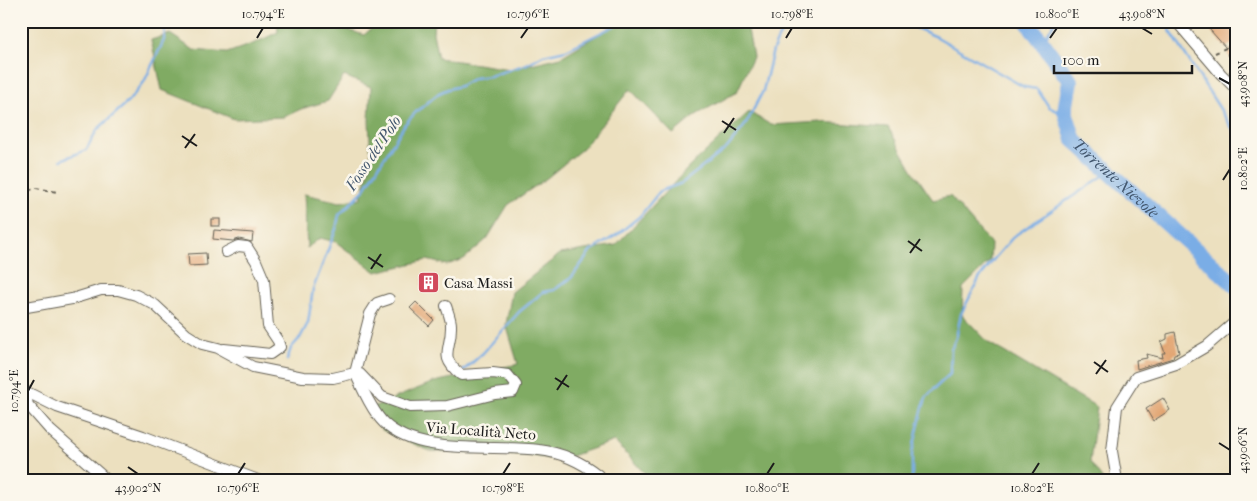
<svg xmlns="http://www.w3.org/2000/svg" width="1257" height="501" font-family="'IM FELL French Canon',serif">
	<rect width="100%" height="100%" fill="#fbf7ec"/>
	<filter id="ink" filterUnits="userSpaceOnUse"><feTurbulence type="fractalNoise" baseFrequency=".02" numOctaves="2"/><feDisplacementMap in="SourceGraphic" scale="10" xChannelSelector="R" yChannelSelector="G"/><feConvolveMatrix kernelMatrix="1 2 1 2 8 2 1 2 1" color-interpolation-filters="sRGB"/></filter>
	<filter id="wash" filterUnits="userSpaceOnUse"><feTurbulence type="fractalNoise" baseFrequency=".0096" numOctaves="4" result="noise"/><feDisplacementMap in="SourceGraphic" scale="20" xChannelSelector="R" yChannelSelector="G"/><feGaussianBlur stdDeviation="1.12" result="paint"/><feColorMatrix in="noise" values="0 0 0 0 0 0 0 0 0 0 0 0 0 0 0 0 0 1.4 0 .05"/><feComposite in="paint" operator="in"/></filter>
	<g filter="url(#wash)">
		<rect width="100%" height="100%" fill="#ece0bf"/>
		<!-- forest -->
		<g fill="#80ab63" stroke="#4e6440">
			<path d="M277,21H349L345,29L364,35L380,21H434L433,33L438,58L510,69L561,57L620,21H742L747,24L753,57L737,92L696,115L673,134L630,89L583,148L547,178L508,205L487,239L464,259L447,265L427,260L376,272L336,242L320,238L307,248L304,194L340,202L361,198L371,163L369,120L371,87L344,76L328,101L301,109L284,117L234,119L162,90L151,40L170,34L194,50L227,53L255,43L278,32Z"/>
			<path d="M749,112L771,125L821,122L888,127L913,171L933,200L950,196L991,244L990,261L963,288L962,315L989,343L1097,407L1090,462L1103,480H651L614,441L560,460L533,456L430,451L382,430L370,408L434,382L518,364L506,324L512,292L560,254L616,245L689,167Z"/>
		</g>
		<g fill="none" stroke-linecap="round" stroke-linejoin="round">
			<!-- stream -->
			<g stroke="#7aade6" stroke-width="2.5">
				<path d="M900,21L937,37L1024,87L1037,89L1049,107L1067,116"/>
				<path d="M1169,29L1236,134"/>
				<path d="M1042,43L1055,21"/>
				<path d="M61,160L86,150L97,130L128,102L144,82L164,40L165,21"/>
				<path d="M287,360L291,348L300,338L308,323L313,289L336,229L339,215L364,190L405,124L416,112L439,93L448,89L460,86L474,78L490,76L527,64L543,55L566,50L624,21"/>
				<path d="M463,371L483,353L519,312L543,292L554,290L571,278L591,251L618,234L640,216L660,191L682,183L727,148L746,124L763,91L773,50L786,21"/>
				<path d="M912,480V453L923,407L926,398L934,389L950,374L951,349L956,338L961,314L979,279L994,259L1014,236L1109,172"/>
			</g>
			<!-- river -->
			<path stroke="#7aade6" stroke-width="16" id="s1" d="M1027,21L1070,81L1065,111L1074,140L1236,286"/>
		</g>
		<g id="blocks">
			<!-- building -->
			<g fill="#e2a471">
				<path d="M1202,21H1223L1236,36V40L1226,48Z"/>
				<path d="M1236,45V63L1227,54Z"/>
				<path d="M1236,64V79L1229,72Z"/>
				<rect x="211" y="219" width="9" height="7"/>
				<path d="M214,230L253,233L252,242L239,239L233,241L213,239Z"/>
				<path d="M206,253L207,265L189,266L188,254Z"/>
				<path d="M423,276L435,280L432,290L421,285Z"/>
				<path d="M416,302L434,320L429,326L410,308Z"/>
				<path d="M1175,332L1179,353L1174,354L1173,358L1137,369L1136,360L1147,358L1146,354L1163,358L1162,353H1165L1161,342L1167,339V334Z"/>
				<path d="M1163,398L1170,410L1153,421L1146,409Z"/>
			</g>
		</g>
	</g>
	<g filter="url(#ink)">
		<use href="#blocks" fill-opacity="0" stroke="#656155" stroke-width="1"/>
		<g fill="none" stroke-linecap="round" stroke-linejoin="round">
			<defs>
				<g id="minor">
					<path d="M1176,21L1221,74L1236,89"/>
					<path d="M389,299L377,303L370,314L355,373L360,374L382,397L410,407L447,406L495,394L513,392L516,385L508,375L493,373L461,375C437,355 452,350 451,325C451,319 448,312 446,306"/>
					<path d="M21,308L72,299L101,290H118L136,295L155,305L186,334L202,344L218,348L253,367L303,377L333,378L355,373C362,388 372,411 384,423C419,457 493,444 539,450C560,452 582,462 598,475L599,480"/>
					<path d="M224,349L270,354L280,347L278,341L268,326L264,280L256,261L247,247L238,246L226,252"/>
					<path d="M21,387L25,391L57,407L143,436L258,480"/>
					<path d="M25,391L28,405L50,430L107,480"/>
					<path d="M1117,480L1112,451L1117,407L1136,377L1176,364L1207,346L1236,321"/>
				</g>
			</defs>
			<!-- minor casing -->
			<use href="#minor" stroke="#656155" stroke-width="12"/>
			<!-- path -->
			<g stroke="#656155" stroke-width="2" stroke-dasharray="4 4" stroke-linecap="butt">
				<path d="M1215,53L1228,47L1236,46"/>
				<path d="M21,193L36,188L57,192"/>
			</g>
			<!-- minor -->
			<use href="#minor" stroke="#fff" stroke-width="10"/>
		</g>
	</g>
	<!-- ticks -->
	<path fill="none" stroke="#1c1c1c" stroke-width="2" d="M1142,28L1152,34M257,38L263,28M521,38L528,28M786,38L792,28M1050,38L1057,28M1219,78L1230,84M722,121L736,130M724,133L734,118M182,136L197,146M185,148L195,134M1223,180L1230,169M908,241L922,251M910,253L920,239M368,257L383,267M371,269L381,254M1094,362L1108,372M1096,374L1106,360M555,378L569,387M557,390L567,375M28,391L34,380M1219,443L1230,450M128,467L138,474M238,474L245,463M503,474L510,463M767,474L774,463M1032,474L1039,463"/>
	<!-- icons -->
	<defs>
		<symbol id="building-square" viewBox="-11 -11 22 22"><rect x="-9" y="-9" width="18" height="18" rx="4" fill="#d1495b" stroke="#fbf7ec"/><path d="M-4-6H4V6H1V3H-1V6H-4ZM-2.5-4.3h1.7v1.8h-1.7ZM.8-4.3h1.7v1.8H.8ZM-2.5-1h1.7V.8h-1.7ZM.8-1h1.7V.8H.8Z" fill="#fff"/></symbol>
	</defs>
	<g fill-rule="evenodd">
		<use href="#building-square" x="416" y="270" width="25" height="25"/>
	</g>
	<g text-anchor="middle" dominant-baseline="central" stroke-width="5" stroke-linejoin="round" paint-order="stroke">
		<!-- poi labels -->
		<g font-size="15" fill="#1c1c1c" stroke="#fbf7ec" text-anchor="start">
			<text x="444" y="283">Casa Massi</text>
		</g>
		<!-- street labels -->
		<g font-size="15" fill="#1c1c1c" stroke="#fbf7ec">
			<text transform="translate(481 431) rotate(4)">Via Località Neto</text>
		</g>
		<!-- water labels -->
		<g font-size="16" font-style="italic" fill="#42566d" stroke="#fbf7ec">
			<text transform="translate(373 153) rotate(-56)">Fosso del Polo</text>
			<text stroke="none"><textPath href="#s1" startOffset="191">Torrente Nievole</textPath></text>
		</g>
	</g>
	<!-- margin -->
	<rect width="1257" height="501" fill="none" stroke="#fbf7ec" stroke-width="55"/>
	<!-- scale -->
	<path d="M1054 65v8h138v-8" fill="none" stroke="#1c1c1c" stroke-width="2.5"/>
	<text x="1062" y="65" font-size="15" fill="#1c1c1c" stroke="#fbf7ec" stroke-width="4" paint-order="stroke">100 m</text>
	<rect x="28" y="28" width="1202" height="446" fill="none" stroke="#1c1c1c" stroke-width="2"/>
	<g font-size="12" text-anchor="middle" fill="#1c1c1c">
		<text x="263" y="18">10.794°E</text>
		<text x="528" y="18">10.796°E</text>
		<text x="792" y="18">10.798°E</text>
		<text x="1057" y="18">10.800°E</text>
		<text x="1142" y="18">43.908°N</text>
		<text transform="translate(1243 84) rotate(-90)" y="4">43.908°N</text>
		<text transform="translate(1243 169) rotate(-90)" y="4">10.802°E</text>
		<text transform="translate(14 391) rotate(-90)" y="4">10.794°E</text>
		<text transform="translate(1243 450) rotate(-90)" y="4">43.906°N</text>
		<text x="138" y="492">43.902°N</text>
		<text x="238" y="492">10.796°E</text>
		<text x="503" y="492">10.798°E</text>
		<text x="767" y="492">10.800°E</text>
		<text x="1032" y="492">10.802°E</text>
	</g>
</svg>
